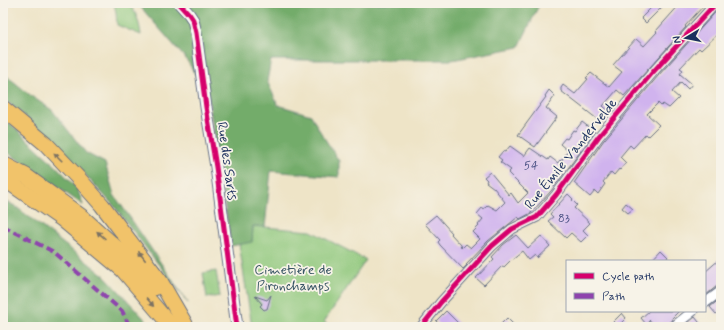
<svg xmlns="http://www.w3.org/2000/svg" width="724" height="330" font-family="Mynerve,sans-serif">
	<rect width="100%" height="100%" fill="#f7f3e8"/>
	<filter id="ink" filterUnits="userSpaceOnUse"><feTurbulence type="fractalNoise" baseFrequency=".025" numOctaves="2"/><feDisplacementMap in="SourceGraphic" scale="8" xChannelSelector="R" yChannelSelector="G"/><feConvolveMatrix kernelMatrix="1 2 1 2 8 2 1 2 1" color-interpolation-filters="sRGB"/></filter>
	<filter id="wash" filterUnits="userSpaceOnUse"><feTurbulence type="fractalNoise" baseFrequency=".012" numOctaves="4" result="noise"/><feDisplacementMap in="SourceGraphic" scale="16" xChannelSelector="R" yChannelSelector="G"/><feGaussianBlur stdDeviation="0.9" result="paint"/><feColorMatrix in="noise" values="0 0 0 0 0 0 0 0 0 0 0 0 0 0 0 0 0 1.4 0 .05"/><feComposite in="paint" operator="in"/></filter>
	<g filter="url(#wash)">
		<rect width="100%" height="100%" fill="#eee4c7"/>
		<!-- green -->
		<g fill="#8fc77b" stroke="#557b6c">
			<path d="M114,3C117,3 123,2 126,3C136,7 140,26 141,35L117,25L116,13Z"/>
			<path d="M253,226L311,231L366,260L324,322L331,327H252L239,244L252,241Z"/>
			<path d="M216,271L220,296L207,298L203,273Z"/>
		</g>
		<!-- forest -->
		<g fill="#73ac6b" stroke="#476e64">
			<path d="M137,3H540L519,47L452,60H271L267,81L278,105L311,115L318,128L339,161V177L271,171L265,227L253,226L252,242L231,246L208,95L186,59Z"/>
			<path d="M3,73L34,98L52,110L86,153L105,163L114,195L131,219L188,303L114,206L57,144L3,98Z"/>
			<path d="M3,117L56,166L77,188L83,205L3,149Z"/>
			<path d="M3,200L15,206L105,276L152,327H3Z"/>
		</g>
		<g id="blocks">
			<!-- building -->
			<g fill="#d0b3ee">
				<path d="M656,3H666L646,23L641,18Z"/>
				<path d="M681,3H706L685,26L686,27L624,96L617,90L603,106L609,111L601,122L561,91V88L563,85L575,94L588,79L586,78L591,73L609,87L622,72L613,65L636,39L644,46L657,32L656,31Z"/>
				<path d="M721,6V31L701,50L699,48L680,68L683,70L680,74L692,84L688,89L681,82L672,92L679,98L669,108L663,104L661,106L658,103L647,114L659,125L648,136L646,134L633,148L630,145L620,157L626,163L620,170L619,169L614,175L611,172L603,182L605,184L598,194L595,191L590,197L574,183L604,140L605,139L658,76Z"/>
				<path d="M549,90L555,96L546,108L557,117L535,147L518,135L546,97L545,96Z"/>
				<path d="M582,122L595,132L551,191L531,213L520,219L518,217L488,241L466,264L467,265L463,269L440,245L438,242L440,240L425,224L436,215L452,233L451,234L461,245L462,248L466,244L471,248L480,239L473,232L479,226L478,225L483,219L477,214L482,208L484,209V208H485L488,205L497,210L505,202L494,188L486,182L487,180L484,177L490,172L509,195L511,193L518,203L528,193L508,173L511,170L500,162L502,160L498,157L503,151L505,152L510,146L524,156L530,148L548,160L550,157L558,163L560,160L561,161L568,151L560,144L565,138L567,139L573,130L575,131Z"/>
				<path d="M568,194L573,199L572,200L577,205L574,208L590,223L583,230L588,235L581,242L571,233L566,238L548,221L553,217L550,214Z"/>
				<path d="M626,203L633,209L628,213L622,208Z"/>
				<path d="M516,235L528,248L541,236L550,246L537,258L535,255L529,260L522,251L511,260L504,267L502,266L484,285L476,278L494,259L492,257L503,245Z"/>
				<path d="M661,250L668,257L665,261H651Z"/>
				<path d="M721,258V285L717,286L706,295V291L705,289V272Z"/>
				<path d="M271,295L267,309H266L264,310L260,306L262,304L255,296L267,300Z"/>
				<path d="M721,298V310L716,314L710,307Z"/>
				<path d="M446,311L462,327H442L436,321Z"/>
				<path d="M649,311H679L672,318L673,320L669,323L667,327H655L650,320L646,324L641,318Z"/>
				<path d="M622,313L626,318L617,327L613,322Z"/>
				<path d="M695,317L703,327H683Z"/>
				<path d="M507,318L516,327H498Z"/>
			</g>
		</g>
	</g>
	<g filter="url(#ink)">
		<use href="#blocks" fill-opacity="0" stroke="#656e83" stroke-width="1"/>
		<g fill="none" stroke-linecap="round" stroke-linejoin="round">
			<defs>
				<g id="minor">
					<path d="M705,303L721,291"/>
					<path d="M421,327L441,302L492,246L512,229L537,217L556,195L599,136L653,72L716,3"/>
					<path d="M673,327L693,311"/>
				</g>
				<path id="tertiary" d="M179,3L189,14L193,20L196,33L206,107L216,167L237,327"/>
				<g id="trunk">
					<path d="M3,108L46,144L80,180L102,205L160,281L185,324"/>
					<path d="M3,164L26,176L82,217L130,260L154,288"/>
					<path d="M3,178L62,219L123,270L172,327"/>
				</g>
			</defs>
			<!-- minor casing -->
			<use href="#minor" stroke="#656e83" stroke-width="11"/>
			<!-- tertiary casing -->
			<use href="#tertiary" stroke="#656e83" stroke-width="13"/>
			<!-- trunk casing -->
			<use href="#trunk" stroke="#656e83" stroke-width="17"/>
			<!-- minor -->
			<use href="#minor" stroke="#fff" stroke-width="9"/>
			<!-- tertiary -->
			<use href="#tertiary" stroke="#fff" stroke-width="11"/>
			<!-- trunk -->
			<use href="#trunk" stroke="#f1c36a" stroke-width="15"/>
			<!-- quiet -->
			<path stroke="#8e44ad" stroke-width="4" stroke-dasharray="8 4" stroke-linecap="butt" d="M3,226L54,252L122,311L130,327"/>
			<defs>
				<g id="cycleway">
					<path d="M179,3L189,14L193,20L196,33L206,107L216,167L237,327"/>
					<path d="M421,327L441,302L492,246L512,229L537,217L556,195L599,136L653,72L716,3"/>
				</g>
			</defs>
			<!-- cycleway casing -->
			<use href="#cycleway" stroke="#f7f3e8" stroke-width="8"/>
			<!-- cycleway -->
			<use href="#cycleway" stroke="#d6006c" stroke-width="5"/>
		</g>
		<!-- one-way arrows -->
		<defs><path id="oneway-solid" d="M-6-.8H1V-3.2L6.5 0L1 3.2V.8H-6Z"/></defs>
		<g fill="#7b7263">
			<use href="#oneway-solid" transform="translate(58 157) rotate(-135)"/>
			<use href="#oneway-solid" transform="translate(101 235) rotate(-138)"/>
			<use href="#oneway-solid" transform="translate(142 256) rotate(-127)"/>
			<use href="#oneway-solid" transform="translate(150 302) rotate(49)"/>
		</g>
	</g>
	<g text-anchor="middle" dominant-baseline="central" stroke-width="3.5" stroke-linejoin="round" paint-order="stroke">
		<!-- number labels -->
		<g font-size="12" fill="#485082">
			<text x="531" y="166">54</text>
			<text x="564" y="219">83</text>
		</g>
		<!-- street labels -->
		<g font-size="14" fill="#1b2f5e" stroke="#f7f3e8">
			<text transform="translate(571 154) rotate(-51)">Rue Émile Vandervelde</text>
			<text transform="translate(227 161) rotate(82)">Rue des Sarts</text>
		</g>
		<!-- park labels -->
		<g font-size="14" fill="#385565" stroke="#f7f3e8">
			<text x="293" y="270">Cimetière de<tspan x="293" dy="16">Pironchamps</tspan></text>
		</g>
	</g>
	<!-- margin -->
	<rect width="724" height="330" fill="none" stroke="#f7f3e8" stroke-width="16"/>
	<!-- legend -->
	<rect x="566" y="260" width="140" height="52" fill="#f7f3e8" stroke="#9fa5b1"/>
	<rect x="574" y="273" width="20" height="6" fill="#d6006c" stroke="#9fa5b1"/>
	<text x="602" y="280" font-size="12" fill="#1b2f5e">Cycle path</text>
	<rect x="574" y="293" width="20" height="6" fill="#8e44ad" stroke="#9fa5b1"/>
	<text x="602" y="300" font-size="12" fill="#1b2f5e">Path</text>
	<!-- north arrow -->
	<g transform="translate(686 38) rotate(260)" stroke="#f7f3e8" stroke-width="3" paint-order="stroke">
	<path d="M0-3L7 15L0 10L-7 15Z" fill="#1b2f5e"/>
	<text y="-6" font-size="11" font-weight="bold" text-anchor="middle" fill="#1b2f5e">N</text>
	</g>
</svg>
